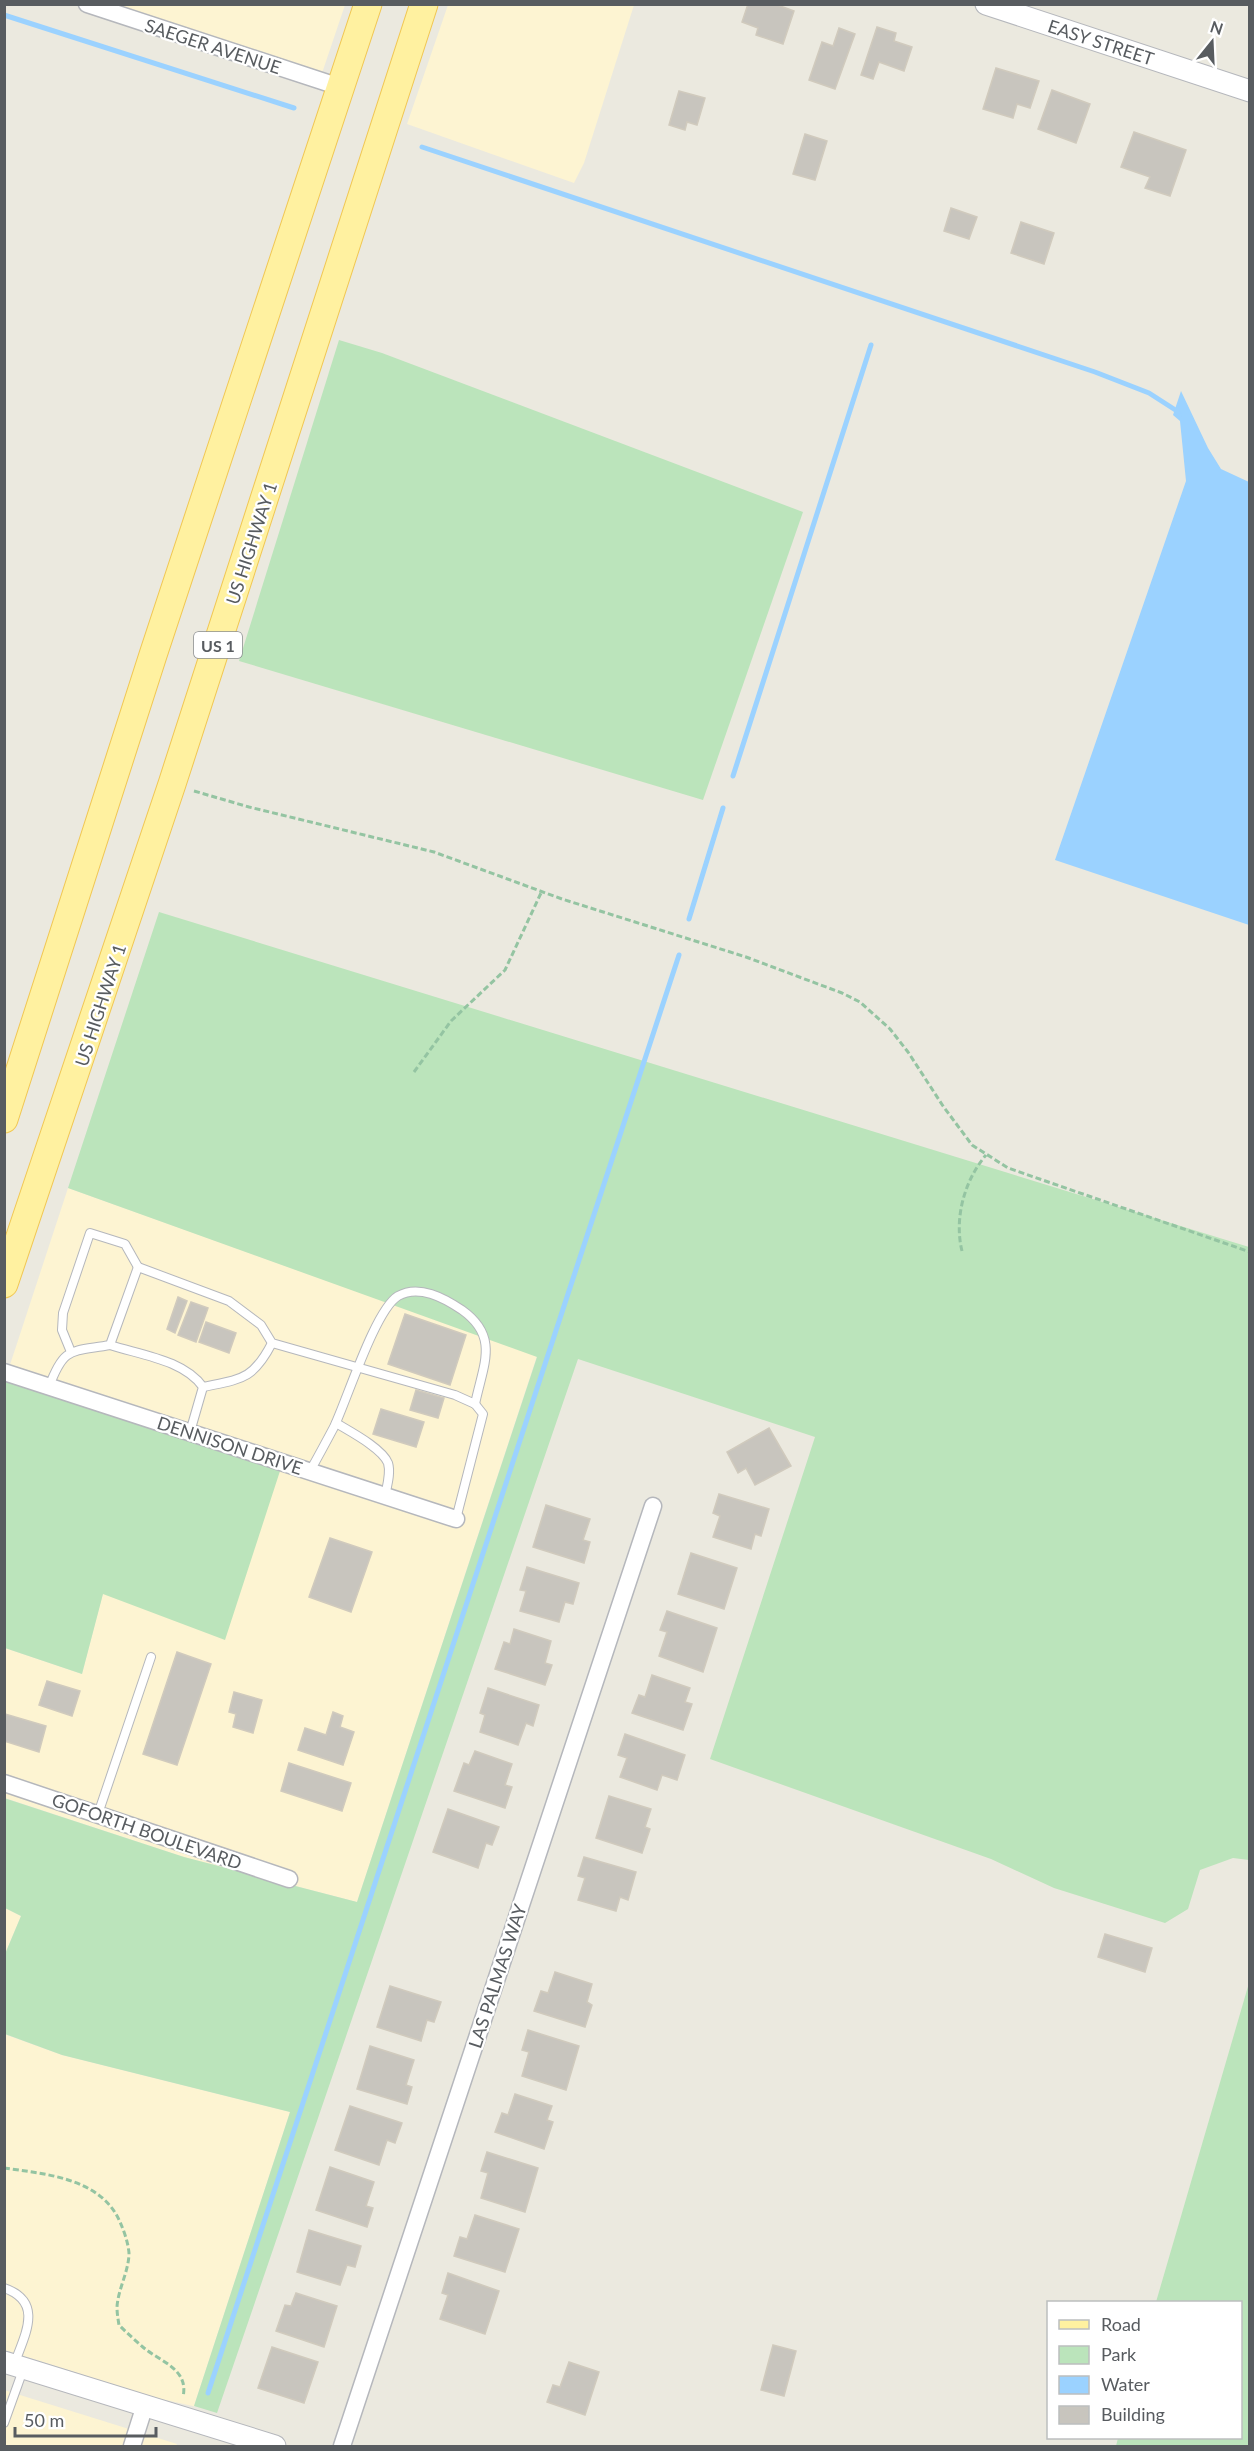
<svg xmlns="http://www.w3.org/2000/svg" width="1254" height="2451" font-family="Lato,sans-serif">
	<rect width="100%" height="100%" fill="#ebe9df"/>
	<!-- commercial -->
	<g fill="#fdf4d2">
		<path d="M84,5H345L319,82Z"/>
		<path d="M448,5H634L584,163L574,183L407,124Z"/>
		<path d="M68,1188L537,1356L357,1902L184,1857L5,1798V1648L82,1674L103,1593L280,1472L5,1380Z"/>
		<path d="M5,1908L21,1916L5,1954Z"/>
		<path d="M4,2034L62,2055L290,2112L194,2406L197,2407L157,2398L5,2350Z"/>
		<path d="M4,2390L177,2444L176,2446H5Z"/>
	</g>
	<!-- green -->
	<g fill="#bbe4bb">
		<path d="M339,340L382,353L803,512L703,800L239,661Z"/>
		<path d="M159,912L1249,1247V1860L1233,1858L1200,1870L1188,1909L1165,1923L1054,1888L991,1859L710,1759L815,1437L578,1359L217,2413L194,2406L290,2112L62,2055L5,2034V1954L21,1916L5,1908L4,1798L184,1857L357,1902L537,1357L68,1188Z"/>
		<path d="M5,1380L280,1471L225,1640L103,1594L82,1674L5,1648Z"/>
		<path d="M1249,1983V2446H1116L1118,2438H1240V2302H1156Z"/>
	</g>
	<!-- water -->
	<path fill="#9bd2ff" d="M1181,391L1208,448L1221,469L1249,482V925L1055,860L1186,481L1180,421L1173,415Z"/>
	<g fill="none" stroke-linecap="round" stroke-linejoin="round">
		<!-- stream -->
		<g stroke="#9bd2ff" stroke-width="5">
			<path d="M4,15L294,108"/>
			<path d="M422,147L1095,372L1149,393L1177,411L1179,415"/>
			<path d="M733,776L871,345"/>
			<path d="M689,919L723,808"/>
			<path d="M208,2393L679,955"/>
		</g>
	</g>
	<!-- building -->
	<g fill="#c8c5be" stroke="#d0cabd" stroke-width="1.5">
		<path d="M748,4H775L794,11L783,44L756,35L758,28L742,22Z"/>
		<path d="M877,27L896,33L894,41L912,47L904,71L879,62L873,79L861,75Z"/>
		<path d="M839,28L855,34L835,89L809,80L822,42L833,46Z"/>
		<path d="M996,68L1039,81L1030,108L1017,104L1013,118L983,109Z"/>
		<path d="M1052,90L1090,104L1076,143L1038,129Z"/>
		<path d="M679,91L705,98L697,125L687,122L685,130L669,125Z"/>
		<path d="M1134,132L1186,150L1170,196L1145,188L1150,177L1121,167Z"/>
		<path d="M805,134L827,141L815,180L793,174Z"/>
		<path d="M951,208L977,217L969,239L944,231Z"/>
		<path d="M1021,222L1054,233L1044,264L1011,253Z"/>
		<path d="M178,1297L187,1301L175,1333L167,1329Z"/>
		<path d="M191,1302L208,1308L196,1342L178,1335Z"/>
		<path d="M405,1314L466,1335L450,1385L388,1364Z"/>
		<path d="M206,1322L236,1333L229,1353L199,1342Z"/>
		<path d="M416,1390L444,1398L438,1418L410,1410Z"/>
		<path d="M381,1409L424,1422L416,1447L373,1434Z"/>
		<path d="M769,1428L791,1466L755,1485L746,1468L738,1473L727,1452Z"/>
		<path d="M719,1494L769,1509L761,1536L755,1534L751,1549L713,1537L720,1516L713,1513Z"/>
		<path d="M546,1505L590,1519L583,1540L590,1542L584,1563L533,1547Z"/>
		<path d="M330,1538L372,1552L351,1612L309,1597Z"/>
		<path d="M691,1553L737,1568L724,1609L678,1594Z"/>
		<path d="M527,1567L579,1583L573,1604L565,1602L559,1622L520,1611L526,1591L520,1590Z"/>
		<path d="M667,1611L717,1628L703,1672L659,1656L667,1632L660,1630Z"/>
		<path d="M514,1629L551,1641L545,1663L552,1665L545,1685L495,1669L504,1642L510,1644Z"/>
		<path d="M177,1652L211,1664L177,1765L143,1754Z"/>
		<path d="M652,1675L690,1688L685,1702L692,1704L683,1730L632,1713L639,1695L645,1697Z"/>
		<path d="M47,1681L80,1691L72,1716L39,1705Z"/>
		<path d="M488,1688L539,1705L533,1726L526,1723L518,1745L480,1732L485,1715L480,1713Z"/>
		<path d="M234,1692L262,1700L253,1733L233,1727L236,1714L229,1712Z"/>
		<path d="M333,1712L343,1716L340,1727L354,1732L343,1765L298,1750L305,1728L326,1735Z"/>
		<path d="M5,1714L46,1726L39,1752L4,1741Z"/>
		<path d="M625,1734L685,1755L677,1780L662,1775L657,1790L620,1777L627,1758L618,1755Z"/>
		<path d="M475,1751L512,1764L505,1785L512,1787L505,1808L454,1791L464,1763L469,1765Z"/>
		<path d="M289,1763L351,1783L342,1811L281,1791Z"/>
		<path d="M609,1796L651,1809L645,1827L650,1829L642,1853L596,1838Z"/>
		<path d="M448,1809L499,1827L492,1845L486,1843L478,1868L433,1852Z"/>
		<path d="M584,1857L636,1872L628,1900L620,1897L616,1911L578,1900L585,1878L578,1876Z"/>
		<path d="M1105,1934L1152,1948L1145,1972L1098,1957Z"/>
		<path d="M555,1972L592,1984L587,2002L592,2005L585,2027L534,2011L541,1991L548,1993Z"/>
		<path d="M390,1986L441,2002L434,2022L427,2020L421,2041L377,2027Z"/>
		<path d="M528,2030L579,2046L566,2090L522,2076L529,2052L522,2050Z"/>
		<path d="M370,2046L414,2060L406,2085L412,2087L407,2104L357,2089Z"/>
		<path d="M515,2094L552,2106L547,2120L553,2122L544,2149L495,2132L502,2113L508,2115Z"/>
		<path d="M350,2106L402,2123L395,2143L387,2140L379,2165L335,2150Z"/>
		<path d="M487,2152L538,2168L525,2212L481,2198L488,2173L481,2171Z"/>
		<path d="M330,2167L374,2182L366,2206L373,2208L367,2227L316,2210Z"/>
		<path d="M475,2215L519,2229L505,2272L454,2256L460,2237L467,2239Z"/>
		<path d="M309,2230L361,2246L355,2267L347,2265L340,2285L297,2272Z"/>
		<path d="M448,2273L499,2291L485,2334L440,2319L448,2295L442,2293Z"/>
		<path d="M296,2293L337,2306L324,2347L276,2331L285,2305L291,2306Z"/>
		<path d="M773,2345L796,2351L784,2396L761,2390Z"/>
		<path d="M272,2347L318,2362L304,2403L258,2388Z"/>
		<path d="M569,2362L599,2372L585,2415L547,2402L553,2385L560,2387Z"/>
	</g>
	<g fill="none" stroke-linecap="round" stroke-linejoin="round">
		<defs>
			<g id="service">
				<path d="M110,1345C141,1355 184,1360 203,1387L190,1432"/>
				<path d="M71,1352L62,1330L63,1313L90,1233L125,1244L138,1267"/>
				<path d="M49,1387C64,1346 71,1352 110,1345L138,1267L229,1301L261,1325L272,1343L455,1395L475,1404L483,1414L456,1519"/>
				<path d="M203,1387C241,1379 253,1380 272,1343"/>
				<path d="M336,1423C349,1431 382,1448 388,1463C391,1473 387,1486 385,1496"/>
				<path d="M310,1471C318,1457 326,1442 334,1427C347,1400 375,1310 398,1296C419,1284 444,1298 462,1310C500,1337 483,1365 475,1404"/>
				<path d="M98,1814L151,1657"/>
				<path d="M4,2288C45,2302 24,2336 14,2365"/>
				<path d="M4,2423L23,2370"/>
			</g>
			<g id="minor">
				<path d="M87,4L340,87"/>
				<path d="M4,1372L456,1519"/>
				<path d="M4,1783L289,1879"/>
				<path d="M132,2446L145,2405"/>
				<path d="M342,2446L653,1506"/>
			</g>
			<g id="tertiary">
				<path d="M986,4L1250,91"/>
				<path d="M4,2362L275,2446"/>
			</g>
			<g id="primary">
				<path d="M4,1119L153,655L368,4"/>
				<path d="M4,1284L172,784L424,4"/>
			</g>
		</defs>
		<!-- service casing -->
		<use href="#service" stroke="#b5b7bc" stroke-width="10"/>
		<!-- minor casing -->
		<use href="#minor" stroke="#b5b7bc" stroke-width="19"/>
		<!-- tertiary casing -->
		<use href="#tertiary" stroke="#b5b7bc" stroke-width="23"/>
		<!-- primary casing -->
		<use href="#primary" stroke="#f1c753" stroke-width="29"/>
		<!-- path -->
		<g stroke="#94c4a2" stroke-width="3" stroke-dasharray="6 3" stroke-linecap="butt">
			<path d="M194,791L249,807L434,852L562,899L746,957L842,993L860,1002L890,1029L908,1052L943,1106L972,1145L1008,1168L1250,1252"/>
			<path d="M414,1072L451,1021L505,970L541,893"/>
			<path d="M962,1251C954,1219 964,1181 986,1155"/>
			<path d="M4,2168C46,2174 101,2178 120,2222C124,2231 128,2242 129,2253C129,2271 118,2289 117,2307C117,2313 118,2319 119,2325C127,2333 136,2341 144,2348C161,2362 189,2369 183,2397"/>
		</g>
		<!-- service -->
		<use href="#service" stroke="#fff" stroke-width="8"/>
		<!-- minor -->
		<use href="#minor" stroke="#fff" stroke-width="16"/>
		<!-- tertiary -->
		<use href="#tertiary" stroke="#fff" stroke-width="21"/>
		<!-- primary -->
		<use href="#primary" stroke="#fff1a0" stroke-width="27"/>
	</g>
	<g text-anchor="middle" dominant-baseline="central" stroke-width="4.5" stroke-linejoin="round" paint-order="stroke">
		<!-- shield labels -->
		<rect fill="#fff" stroke="#8a8d90" stroke-width="1.5" x="194" y="632" width="48" height="26" rx="4.5"/>
		<g font-size="16" font-weight="bold" fill="#585c60">
			<text x="218" y="645">US 1</text>
		</g>
		<!-- street labels -->
		<g font-size="18" fill="#585c60" stroke="#fff">
			<text transform="translate(1101 42) rotate(18)">EASY STREET</text>
			<text transform="translate(213 46) rotate(18)">SAEGER AVENUE</text>
			<text transform="translate(251 543) rotate(-72)">US HIGHWAY 1</text>
			<text transform="translate(100 1005) rotate(-72)">US HIGHWAY 1</text>
			<text transform="translate(230 1445) rotate(18)">DENNISON DRIVE</text>
			<text transform="translate(147 1831) rotate(19)">GOFORTH BOULEVARD</text>
			<text transform="translate(497 1976) rotate(-72)">LAS PALMAS WAY</text>
		</g>
	</g>
	<!-- border -->
	<rect width="1254" height="2451" fill="none" stroke="#585c60" stroke-width="12"/>
	<!-- legend -->
	<rect x="1047" y="2301" width="195" height="138" fill="#ffffff" stroke="#bcbebf" stroke-width="1.5"/>
	<rect x="1059" y="2320" width="30" height="9" fill="#fff1a0" stroke="#bcbebf" stroke-width="1.5"/>
	<text x="1101" y="2331" font-size="18" fill="#585c60">Road</text>
	<rect x="1059" y="2346" width="30" height="18" fill="#bbe4bb" stroke="#bcbebf" stroke-width="1.5"/>
	<text x="1101" y="2361" font-size="18" fill="#585c60">Park</text>
	<rect x="1059" y="2376" width="30" height="18" fill="#9bd2ff" stroke="#bcbebf" stroke-width="1.5"/>
	<text x="1101" y="2391" font-size="18" fill="#585c60">Water</text>
	<rect x="1059" y="2406" width="30" height="18" fill="#c8c5be" stroke="#bcbebf" stroke-width="1.5"/>
	<text x="1101" y="2421" font-size="18" fill="#585c60">Building</text>
	<!-- north arrow -->
	<g transform="translate(1212 42) rotate(18)" stroke="#ffffff" stroke-width="4.5" paint-order="stroke">
	<path d="M0-4.5L10 22L0 15L-10 22Z" fill="#585c60"/>
	<text y="-9" font-size="16" font-weight="bold" text-anchor="middle" fill="#585c60">N</text>
	</g>
	<!-- scale -->
	<path d="M15 2427v9h141v-9" fill="none" stroke="#585c60" stroke-width="3"/>
	<text x="24" y="2427" font-size="18" fill="#585c60" stroke="#ffffff" stroke-width="4.5" paint-order="stroke">50 m</text>
</svg>
